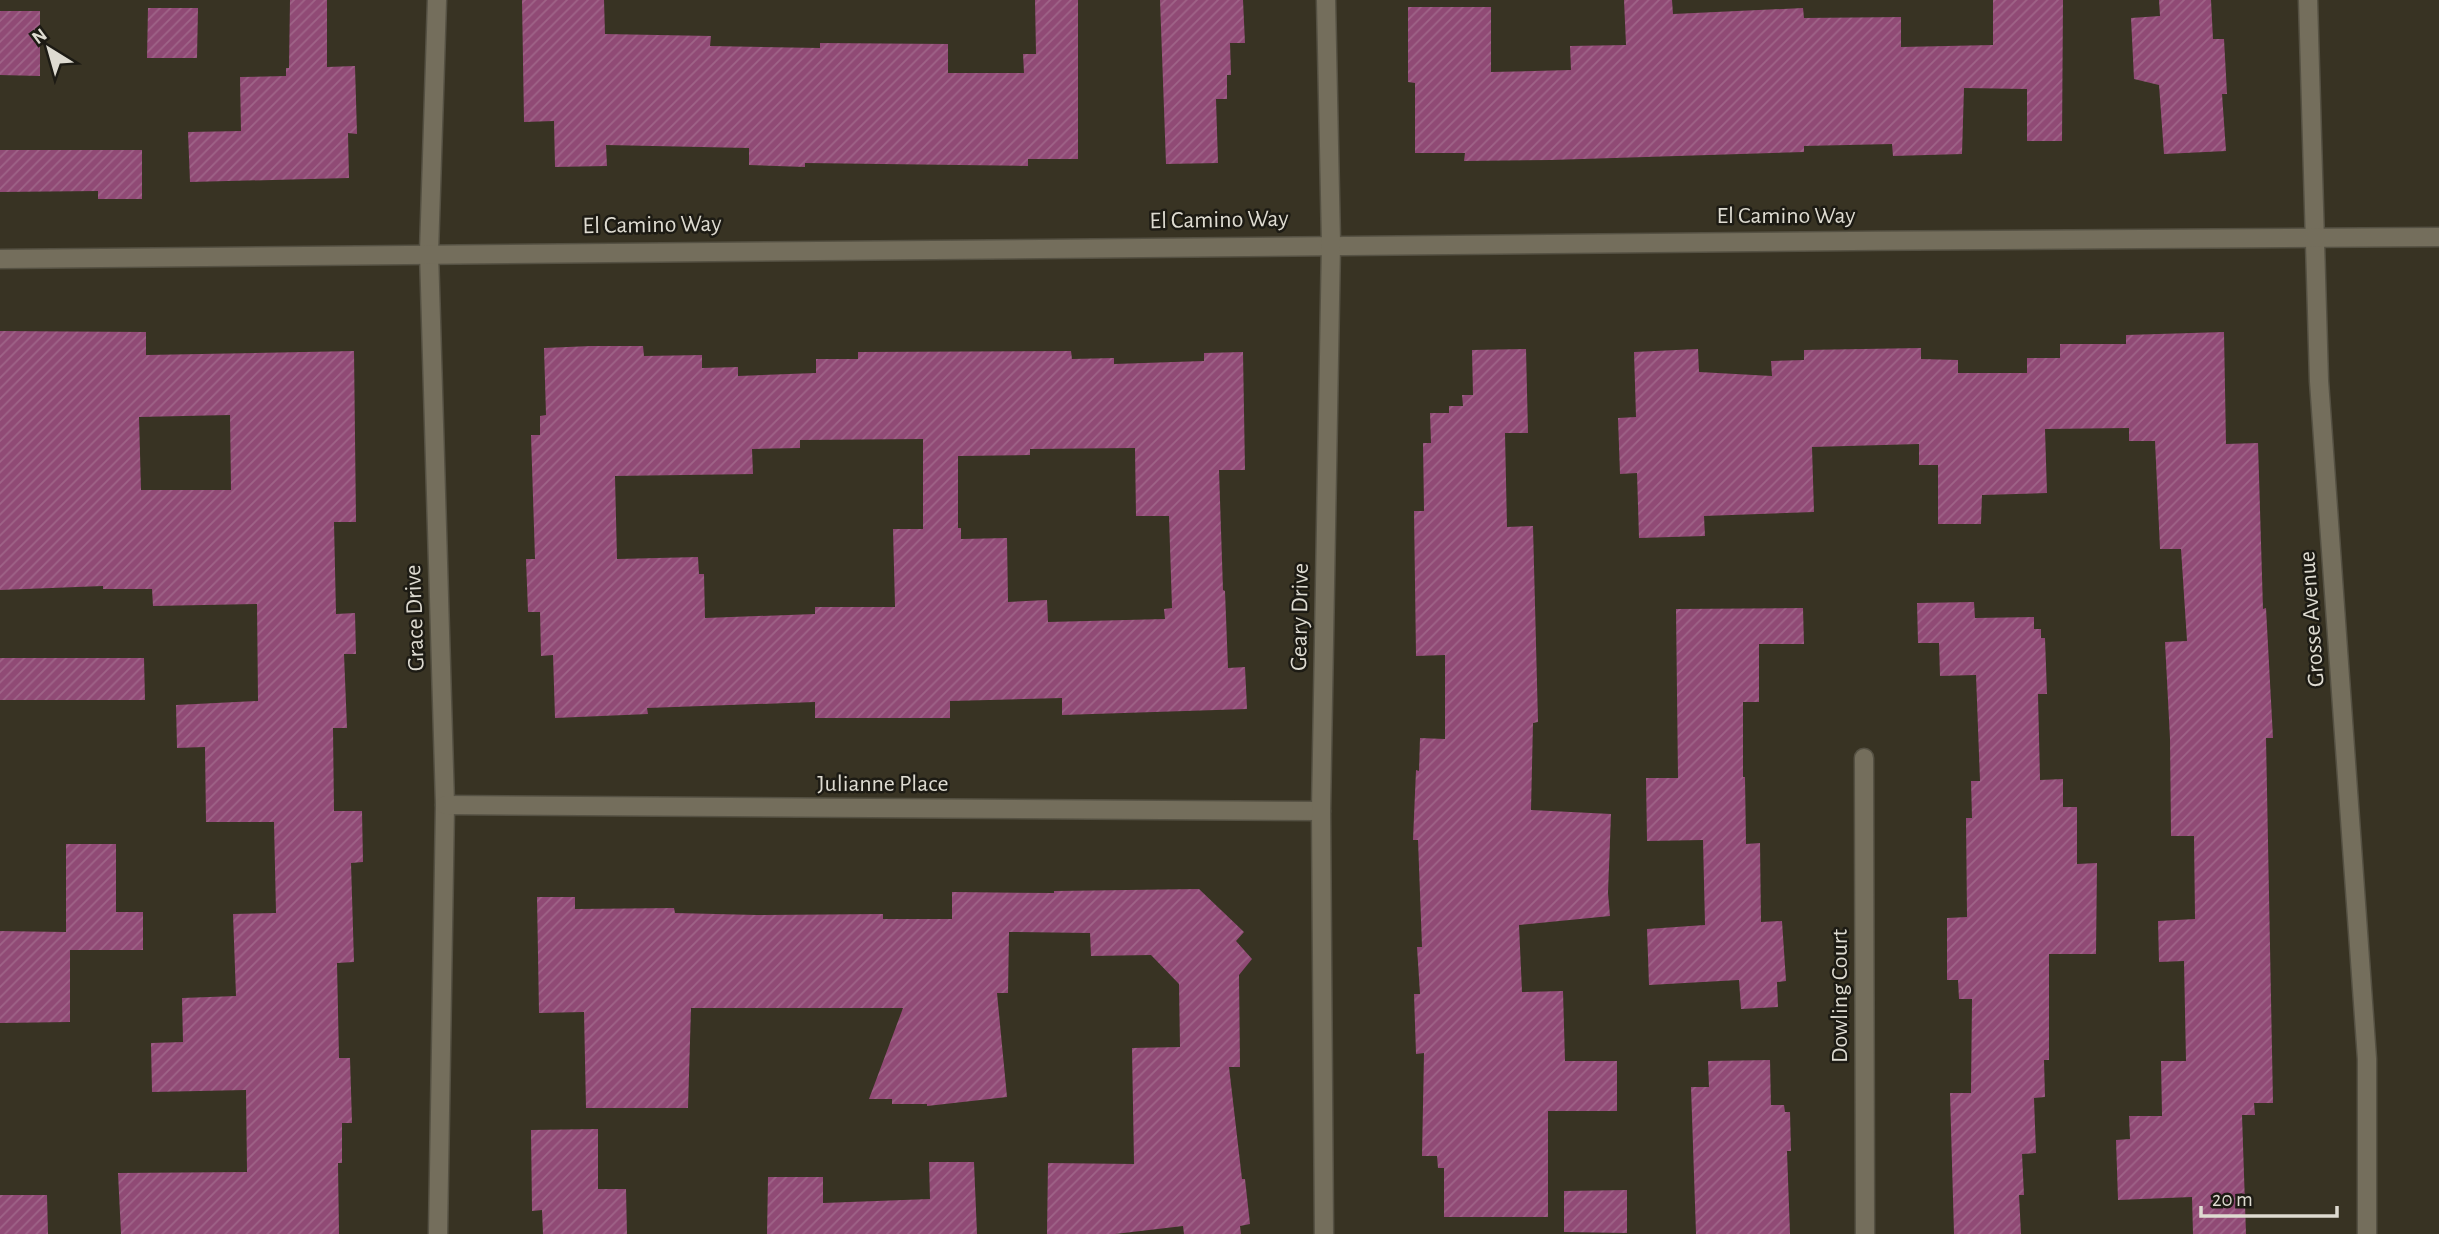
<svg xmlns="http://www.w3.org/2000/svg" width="2439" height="1234" font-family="'Alegreya Sans',sans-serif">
	<defs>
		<pattern id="building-hatch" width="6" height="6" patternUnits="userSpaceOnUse" patternTransform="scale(1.75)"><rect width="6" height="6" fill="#904a75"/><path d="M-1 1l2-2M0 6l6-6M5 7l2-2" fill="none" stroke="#9f6488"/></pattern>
	</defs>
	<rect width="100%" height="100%" fill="#383323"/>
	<!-- building -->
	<g fill="url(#building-hatch)" fill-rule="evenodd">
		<path d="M290,0H327V67L355,66L357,134L348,133L349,178L190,182L188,132L241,131L240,77L286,76V68H289Z"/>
		<path d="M522,0H604L605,34L711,36L710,46L820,48V43L948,44V73H1024L1023,54H1036L1035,0H1078V159H1028V166L805,163V167L749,165V148L606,145L607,166L555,167L554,121L524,122Z"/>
		<path d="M1160,0H1243L1245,43H1230L1231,75H1227V99H1216L1218,163L1166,164Z"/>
		<path d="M1624,0H1672L1673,14L1803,8L1804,18L1901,17V47L1993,45V0H2063L2062,141H2027V89L1964,88L1962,154L1893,156L1892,144L1804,146V152L1551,160L1464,161L1465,153H1415V83L1408,82V7H1491V72L1571,70L1570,46L1626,45Z"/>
		<path d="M2159,0H2211L2213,39H2224L2227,94H2222L2226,151L2164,154L2159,85L2134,79L2131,18L2160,16Z"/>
		<path d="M148,8H198L197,58H147Z"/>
		<path d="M0,11H40V76L0,75Z"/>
		<path d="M0,150H142V199H98V191L0,192Z"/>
		<path d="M0,331L146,332V355L354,351L356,522H334L336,614L355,613L356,654H344L347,728H333L334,811H362L363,862L351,863L354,962L337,963L339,1058H350L352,1123H342V1163H338L339,1234H121L118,1173L247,1172L246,1090L152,1092L151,1043L183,1042L182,998L236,996L233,914L276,913L274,822H206L205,747L177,748L176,705L258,701L257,604L153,606L152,589H103V586L0,590ZM230,415L231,490H141L139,417Z"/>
		<path d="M2224,332L2226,444L2258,443L2263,609L2266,608L2273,738H2266L2273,1103H2254L2255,1115H2242L2246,1234H2193L2192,1197L2118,1200L2116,1140L2130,1139L2129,1116H2162L2161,1061H2186L2184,961L2159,962L2158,921L2195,919L2194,836H2171L2170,739L2165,642L2187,641L2181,549H2160L2155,441H2129V428L2045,429L2047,493L1982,495L1981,524H1938V465H1919V444L1812,447L1814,512L1704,516L1705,536L1639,538L1637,473L1620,474L1618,418L1636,417L1634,352L1698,349L1699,372L1772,376L1771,361L1804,360V350L1921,348V359L1958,360V373H2027V358H2060V344H2126V335Z"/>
		<path d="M591,346H643L644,356L702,355V368L738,367V376L816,373V359H858V352L1071,351L1072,359L1114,358V364L1204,361V353L1243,352L1245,470H1219L1223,590L1225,591L1228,668L1245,667L1247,709L1062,715V698L950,701V718H815V702L647,708L648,714L555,718L553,655L541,656L540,612H528L526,559H535L531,435H540V416L546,415L544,348ZM923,439V529H893L895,607H815V614L705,618L704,574H699L698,557L617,559L615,476L753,474L752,449L800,448V440ZM1135,448L1136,516H1169L1172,608L1164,609L1165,619L1048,622L1047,600L1008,602L1007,538L961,539V528H958V456L1030,455V449Z"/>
		<path d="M1526,349L1528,433H1505L1507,527L1533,526L1538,722L1533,723L1531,810L1611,814L1608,893L1610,916L1519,925L1522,992L1563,991L1565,1061H1617V1111H1548V1217H1444V1168H1438L1437,1156H1422L1424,1053L1416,1054L1414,994H1420L1417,947H1422L1418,840H1413L1416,770L1419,771L1420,738L1445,739V655L1416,656L1414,511H1424L1423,443H1431L1430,413H1449V406H1463L1462,395H1473L1472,350Z"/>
		<path d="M1974,602L1975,618L2034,617V629H2041V638H2045L2047,694H2038L2040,780L2063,779V807H2077V864L2097,863L2096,954H2049V1060H2044L2045,1097L2034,1098L2036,1153L2022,1154L2024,1195H2019L2021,1234H1954L1950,1093H1971L1972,999H1959L1958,980H1947V918L1967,917L1966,818H1972L1971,781H1980L1976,675L1940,676L1939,643H1918L1917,603Z"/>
		<path d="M1803,608L1804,644H1759V702H1743V777H1745L1746,844L1760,843L1761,922L1782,921L1786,981L1777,982L1778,1007L1741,1009L1739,980L1649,985L1647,929L1705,925L1703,840L1647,841L1646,778H1678L1676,609Z"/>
		<path d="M0,658H144L145,700H0Z"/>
		<path d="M66,844H116V912H143V950H70V1022L0,1023V931L66,932Z"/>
		<path d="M1199,889L1244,932L1236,941L1252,959L1239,975L1240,1067H1229L1242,1179H1245L1250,1224L1240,1226L1241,1234H1184L1183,1226L1115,1234H1047L1048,1163L1134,1164L1132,1048L1180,1047L1179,984L1151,955L1091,956L1090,933L1009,932L1008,993H997L1007,1097L927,1106V1104H892V1099H869L903,1008H691L688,1108H586L584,1012L539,1013L537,897H575V909L674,908L675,913L757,915L883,914V919H952V892L1054,893V891Z"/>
		<path d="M1770,1060L1771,1105H1784L1785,1112H1790L1791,1151H1787L1790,1234H1696L1691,1087H1709L1708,1061Z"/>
		<path d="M598,1129V1189H626L627,1234H543L542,1210L532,1211L531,1130Z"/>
		<path d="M929,1162H974L977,1234H767L768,1177H823V1203L930,1199Z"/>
		<path d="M1627,1190V1233L1564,1232V1191Z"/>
		<path d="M0,1195H47L48,1234H0Z"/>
	</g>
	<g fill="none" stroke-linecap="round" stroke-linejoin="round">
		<defs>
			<g id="minor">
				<path d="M437,0L429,252L445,805L438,1234"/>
				<path d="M2308,0L2319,381L2367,1059V1234"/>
				<path d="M0,259C813,246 1626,243 2439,237"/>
				<path d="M1864,758L1865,1234"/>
				<path d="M445,805L1321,811"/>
				<path d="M1324,1234L1321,811L1331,243L1326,0"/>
			</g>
		</defs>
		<!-- minor casing -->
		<use href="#minor" stroke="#555143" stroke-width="21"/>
		<!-- minor -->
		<use href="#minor" stroke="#746e5c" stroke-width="18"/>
	</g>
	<g text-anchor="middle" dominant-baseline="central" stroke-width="5" stroke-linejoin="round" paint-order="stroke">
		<!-- street labels -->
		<g font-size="24" fill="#dedbd1" stroke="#1d1b14">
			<text x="1786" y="216">El Camino Way</text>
			<text transform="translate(1219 220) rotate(-1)">El Camino Way</text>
			<text transform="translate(652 225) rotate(-1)">El Camino Way</text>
			<text transform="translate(1300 617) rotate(-89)">Geary Drive</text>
			<text transform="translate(415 618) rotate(-92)">Grace Drive</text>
			<text transform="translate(2312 619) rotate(-94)">Grosse Avenue</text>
			<text x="883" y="784">Julianne Place</text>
			<text transform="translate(1840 996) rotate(-90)">Dowling Court</text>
		</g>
	</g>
	<!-- north arrow -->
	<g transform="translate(49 49) rotate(323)" stroke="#1d1b14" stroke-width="5" paint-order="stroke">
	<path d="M0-5L12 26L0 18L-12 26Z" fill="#dedbd1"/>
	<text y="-10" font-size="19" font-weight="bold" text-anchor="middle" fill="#dedbd1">N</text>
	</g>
	<!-- scale -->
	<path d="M2201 1206v10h136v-10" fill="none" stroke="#dedbd1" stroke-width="3.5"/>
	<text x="2212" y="1206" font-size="21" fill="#dedbd1" stroke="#1d1b14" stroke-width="5" paint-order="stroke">20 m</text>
</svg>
